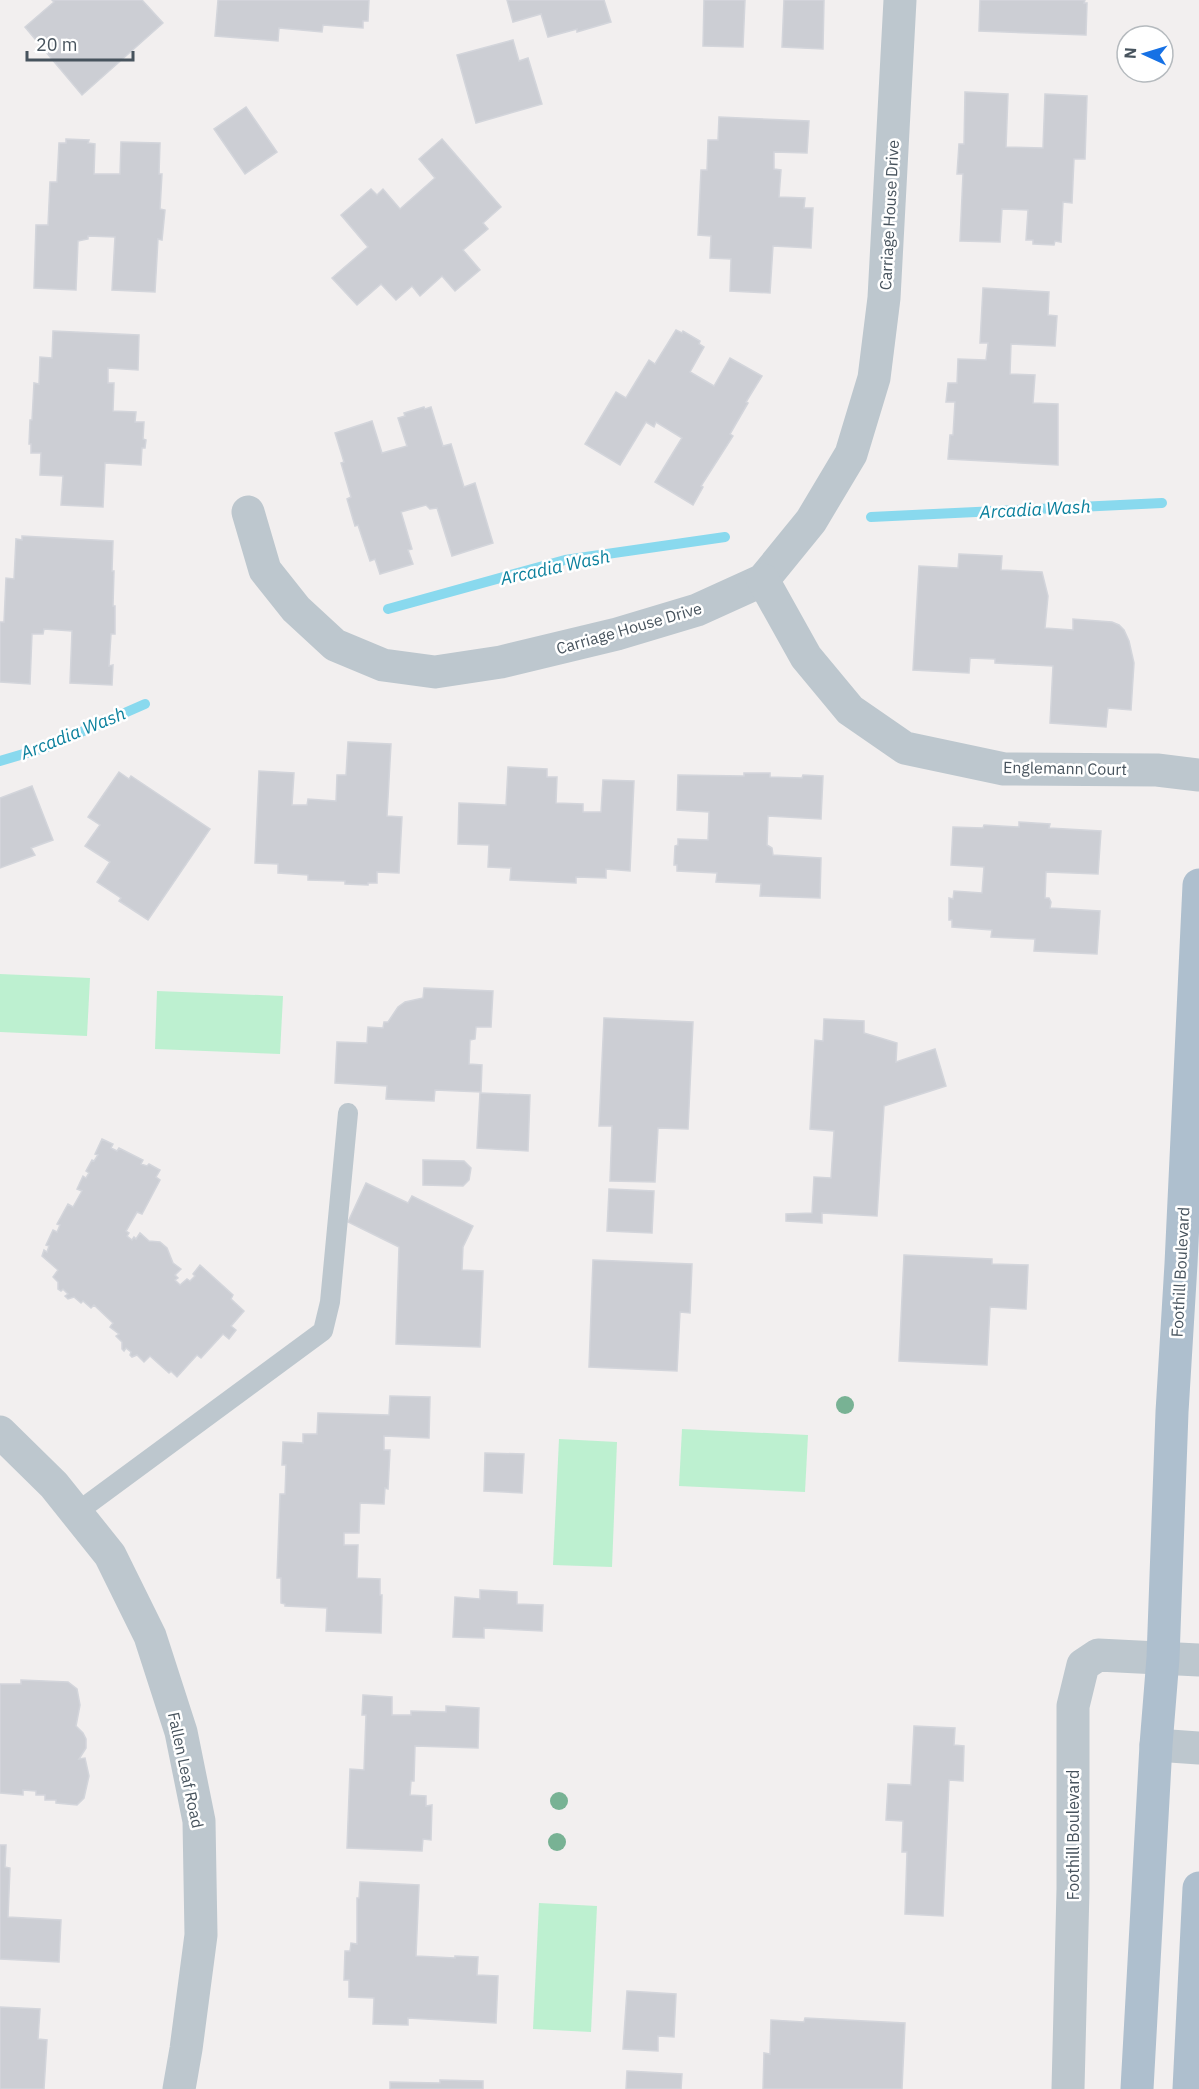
<svg xmlns="http://www.w3.org/2000/svg" width="1199" height="2089" font-family="'IBM Plex Sans',sans-serif">
	<rect width="100%" height="100%" fill="#f2efef"/>
	<!-- green -->
	<g fill="#bdf0d0">
		<path d="M0,974L90,978L87,1036L0,1032Z"/>
		<path d="M157,991L283,996L280,1054L155,1049Z"/>
		<path d="M682,1429L808,1435L805,1492L679,1486Z"/>
		<path d="M559,1439L617,1442L612,1567L553,1565Z"/>
		<path d="M539,1903L597,1906L591,2032L533,2029Z"/>
	</g>
	<g fill="none" stroke-linecap="round" stroke-linejoin="round">
		<!-- stream -->
		<g stroke="#89d9ee" stroke-width="10">
			<path d="M871,517L1162,503"/>
			<path d="M388,609L565,560L725,537"/>
			<path d="M0,761L47,747L145,704"/>
		</g>
	</g>
	<!-- building -->
	<g fill="#ccced4" stroke="#d3d5db" stroke-width="1.5">
		<path d="M52,0H142L163,23L82,95L25,27L54,2Z"/>
		<path d="M218,0H369L368,21H363V28L323,25L322,32L279,28L278,41L215,36Z"/>
		<path d="M507,0H604L611,22L577,32V29L548,37L541,14L513,22Z"/>
		<path d="M704,0H745L743,47L703,46Z"/>
		<path d="M784,0H824L823,49L782,47Z"/>
		<path d="M980,0H1085L1084,3H1087L1086,35L979,31Z"/>
		<path d="M513,40L519,61L528,58L542,104L476,123L457,55Z"/>
		<path d="M965,92L1008,94L1006,147L1043,148L1045,94L1087,96L1085,159H1074L1072,203L1063,202L1061,242L1055,241L1054,245L1033,244V240H1026L1028,210L1002,209L1000,242L960,241L963,174H957L959,144H964Z"/>
		<path d="M246,107L277,152L245,174L214,129Z"/>
		<path d="M719,117L809,121L807,153L774,152V169L781,170L779,197L805,198L804,208H813L811,248L773,246L770,293L730,291L731,259L710,258L711,236L698,235L701,170H707L708,140H718Z"/>
		<path d="M66,139L89,140L88,143L95,144L94,174H120L121,142L160,143L159,174H162L160,209L165,210L162,240L158,239L155,292L112,290L115,237L88,236V239L78,241L76,290L34,288L36,225H48L50,182H57L59,143H66Z"/>
		<path d="M442,139L501,207L483,223L488,229L463,250L480,270L455,291L442,276L420,296L412,286L396,300L381,284L357,305L332,278L368,247L341,215L371,189L377,195L383,189L400,209L435,178L419,159Z"/>
		<path d="M983,288L1049,292L1048,315L1057,316L1055,346L1011,344L1010,374L1035,375L1033,403L1058,404V465L948,459L950,435H953L955,402H946L948,383H957L958,359L986,360L988,343H980Z"/>
		<path d="M676,330L682,333L683,331L700,341L699,344L704,347L690,372L714,386L730,358L762,376L746,402L748,403L730,434L733,436L701,486L703,487L693,505L655,482L682,438L656,422L654,427L646,422L620,465L585,444L616,392L626,398L649,360L655,364Z"/>
		<path d="M53,331L139,335L138,370L108,368V383H114L113,411L136,412L135,422H144L143,439L146,440L145,448H142L141,465L105,463L103,507L61,505L63,476L40,475L41,453H31V444H29L30,420H32L34,383L39,384L40,357L52,358Z"/>
		<path d="M424,407L425,409L431,407L443,446L451,444L464,487L475,483L493,543L452,556L437,508L430,509L426,505L401,512L412,549L408,550L413,564L380,574L375,559L370,561L358,525L355,526L347,499L351,497L341,463L344,462L335,433L372,421L382,453L407,446L398,418L405,416L404,413Z"/>
		<path d="M22,536L113,541L112,571H114L113,606H115V634H111L109,666L113,665L112,685L70,683L72,631L44,629L43,634H32L30,684L0,682V622H4L6,578L14,579L16,539L22,540Z"/>
		<path d="M959,554L1002,556L1001,570L1042,572L1048,596L1045,628L1073,630V619L1112,622L1119,625L1124,630L1129,641L1134,663L1131,710L1108,708L1106,727L1050,723L1053,666L995,663V659L970,658L969,673L913,670L919,566L958,568Z"/>
		<path d="M348,742L391,744L387,816L402,817L399,873L377,872V883H368V885L345,884V881L308,880V875L278,873V864L255,863L259,771L294,773L292,805H307L308,799L336,801L337,775H346Z"/>
		<path d="M508,767L547,769V777H557L556,803L583,804V812H601L603,780L634,781L630,871L606,869V878L576,877V883L510,880L511,868L488,867L489,845L458,844L459,803L506,805Z"/>
		<path d="M119,772L129,779L131,776L210,829L148,920L119,901L121,898L97,882L110,862L85,846L100,825L88,817Z"/>
		<path d="M744,773H770V777L802,778L803,775L823,776L821,819L768,816L767,845L772,848L773,855L821,858L820,898L760,896L761,884L716,882L717,873L677,871V865H674L675,846L678,845V839L708,840L709,812L677,810L678,775L744,776Z"/>
		<path d="M32,786L53,840L31,848L35,855L0,868V798Z"/>
		<path d="M1019,822L1050,824L1049,828L1101,831L1098,874L1046,872L1045,898H1049L1051,902L1050,908L1100,911L1097,954L1034,951L1035,939L991,937L992,930L952,927V920H949V898L953,899L954,891L982,893L984,867L951,865L953,827L983,828L984,825L1019,827Z"/>
		<path d="M424,988L493,991L491,1027H476L475,1039L470,1040L469,1064L482,1065L481,1092L435,1090L434,1101L386,1099L387,1086L335,1083L337,1042L367,1043L368,1027L383,1028L384,1022H388L398,1007L405,1002L423,998Z"/>
		<path d="M604,1018L693,1022L688,1129L658,1128L655,1182L610,1181L612,1126H599Z"/>
		<path d="M824,1019L864,1021V1033L897,1043L896,1062L935,1049L946,1086L884,1106L877,1216L822,1213V1223L786,1221V1214L812,1213L814,1177L831,1178L834,1131L810,1129L815,1040L823,1041Z"/>
		<path d="M480,1093L530,1095L528,1151L477,1148Z"/>
		<path d="M102,1139L113,1144L111,1148L117,1151L119,1148L143,1160L141,1164L147,1166L149,1164L160,1170L156,1177L160,1180L142,1214L137,1212L126,1231L129,1233L127,1236L132,1240L134,1237L136,1239L140,1233L149,1241L160,1242L167,1248L173,1263L181,1269L175,1275L178,1278L175,1280L180,1285L187,1279L190,1281L195,1276L193,1274L200,1265L233,1295L231,1299L244,1311L231,1326L236,1330L229,1339L223,1334L201,1358L197,1355L177,1377L171,1371L169,1373L150,1356L144,1362L137,1355L132,1357L130,1355L131,1352L126,1348L124,1351L122,1349V1342L116,1336L119,1334L110,1327L113,1323L94,1305L91,1308L83,1301L81,1303L74,1297L68,1299L65,1296L68,1294L63,1289L61,1291L58,1289V1282L53,1277L58,1270L42,1256L44,1250L47,1252L49,1246L46,1245L53,1230L57,1232L60,1225L57,1224L68,1204L73,1207L82,1191L77,1189L83,1176L86,1178L89,1173L86,1171L92,1160L94,1161L98,1155L95,1154Z"/>
		<path d="M423,1160L464,1161L471,1168L469,1180L463,1186L423,1185Z"/>
		<path d="M366,1183L408,1203L412,1196L473,1226L463,1247L462,1270L483,1271L480,1347L396,1344L399,1247L348,1222Z"/>
		<path d="M609,1189L654,1191L652,1233L607,1231Z"/>
		<path d="M904,1255L992,1259V1264L1028,1265L1026,1309L990,1307L987,1365L899,1361Z"/>
		<path d="M593,1260L692,1264L690,1313L680,1312L677,1371L589,1367Z"/>
		<path d="M390,1396L430,1397L429,1438L384,1436V1450H390L388,1489L385,1488L384,1504L360,1503L359,1533H344V1545H358L357,1578L380,1579V1595H382L381,1633L326,1631L327,1608L285,1606V1604L281,1603V1578H277L280,1494H285L286,1465H282L283,1442L303,1443V1434H317L318,1413L389,1415Z"/>
		<path d="M485,1453L524,1454L522,1493L484,1491Z"/>
		<path d="M480,1590L517,1592V1604L543,1605L542,1631L484,1628V1638L453,1637L455,1597L480,1599Z"/>
		<path d="M21,1680L68,1682L77,1689L80,1705L76,1726L83,1733L86,1739V1748L79,1759L85,1758L89,1776L84,1798L77,1805L56,1803V1800H45V1795H36V1791L23,1790V1795L0,1793V1684H21Z"/>
		<path d="M363,1695L392,1697V1715H411V1711L446,1712V1706L479,1708L478,1748L415,1746L414,1781H411L410,1795L426,1796V1806L432,1805L431,1840L423,1839L422,1851L347,1848L350,1769L364,1770L366,1715H362Z"/>
		<path d="M914,1726L955,1728L954,1745L964,1746L963,1781L949,1780L943,1916L905,1914L907,1852H902L903,1821L886,1820L888,1784L911,1785Z"/>
		<path d="M0,1845H6L5,1867L10,1868L8,1917L61,1920L59,1962L0,1959Z"/>
		<path d="M360,1882L419,1885L416,1956L455,1958V1956L478,1957L477,1975L498,1976L496,2023L408,2018V2025L373,2024L374,1998L349,1997V1980H344L345,1951H350L351,1943L357,1944V1898H359Z"/>
		<path d="M627,1991L676,1994L674,2037L658,2036V2051L623,2049Z"/>
		<path d="M0,2007L40,2009L38,2039L47,2040L44,2089H0Z"/>
		<path d="M805,2018L905,2023L902,2089H763L764,2053L770,2054L771,2020L804,2022Z"/>
		<path d="M627,2071L682,2074L681,2089H626Z"/>
		<path d="M440,2080L483,2081V2089H390V2082L440,2083Z"/>
	</g>
	<g fill="none" stroke-linecap="round" stroke-linejoin="round">
		<!-- service -->
		<path stroke="#bdc7ce" stroke-width="20" d="M76,1513L323,1331L330,1302L348,1113"/>
		<!-- minor -->
		<g stroke="#bdc7ce" stroke-width="33">
			<path d="M248,512L265,570L296,609L335,645L383,665L435,672L501,662L617,634L697,610L763,580L811,521L851,454L874,378L884,298L900,0"/>
			<path d="M763,580L806,657L850,710L905,748L1004,769L1157,770L1199,775"/>
			<path d="M0,1432L54,1485L110,1555L150,1636L181,1732L199,1821L201,1935L186,2049L179,2089"/>
			<path d="M1156,1745L1199,1748"/>
			<path d="M1068,2089L1073,1889V1706L1083,1665L1098,1655L1199,1660"/>
		</g>
		<!-- primary -->
		<g stroke="#aebfce" stroke-width="33">
			<path d="M1137,2089L1156,1745L1163,1658L1172,1412L1181,1264L1199,885"/>
			<path d="M1189,2089L1199,1888"/>
		</g>
	</g>
	<!-- trees -->
	<g fill="#78b294">
		<circle cx="845" cy="1405" r="9"/>
		<circle cx="559" cy="1801" r="9"/>
		<circle cx="557" cy="1842" r="9"/>
	</g>
	<g text-anchor="middle" dominant-baseline="central" stroke-width="5" stroke-linejoin="round" paint-order="stroke">
		<!-- street labels -->
		<g font-size="16" fill="#47535d" stroke="#fff">
			<text transform="translate(889 215) rotate(-87)">Carriage House Drive</text>
			<text transform="translate(629 628) rotate(-16)">Carriage House Drive</text>
			<text transform="translate(1065 768) rotate(1)">Englemann Court</text>
			<text transform="translate(1180 1272) rotate(-87)">Foothill Boulevard</text>
			<text transform="translate(186 1770) rotate(78)">Fallen Leaf Road</text>
			<text transform="translate(1073 1835) rotate(-90)">Foothill Boulevard</text>
		</g>
		<!-- water labels -->
		<g font-size="18" font-style="italic" fill="#0b809d" stroke="#fff">
			<text transform="translate(1035 509) rotate(-3)">Arcadia Wash</text>
			<text transform="translate(555 567) rotate(-12)">Arcadia Wash</text>
			<text transform="translate(73 733) rotate(-22)">Arcadia Wash</text>
		</g>
	</g>
	<!-- north arrow -->
	<g transform="translate(1145 54) rotate(274)"><circle r="28" fill="#ffffff" stroke="#b5babe" stroke-width="1.5"/>
	<path d="M0-4.5L10 22L0 15L-10 22Z" fill="#1671e5"/>
	<text y="-9" font-size="16" font-weight="bold" text-anchor="middle" fill="#47535d">N</text>
	</g>
	<!-- scale -->
	<path d="M27 51v9h106v-9" fill="none" stroke="#47535d" stroke-width="3"/>
	<text x="36" y="51" font-size="18" fill="#47535d" stroke="#ffffff" stroke-width="4.5" paint-order="stroke">20 m</text>
</svg>
